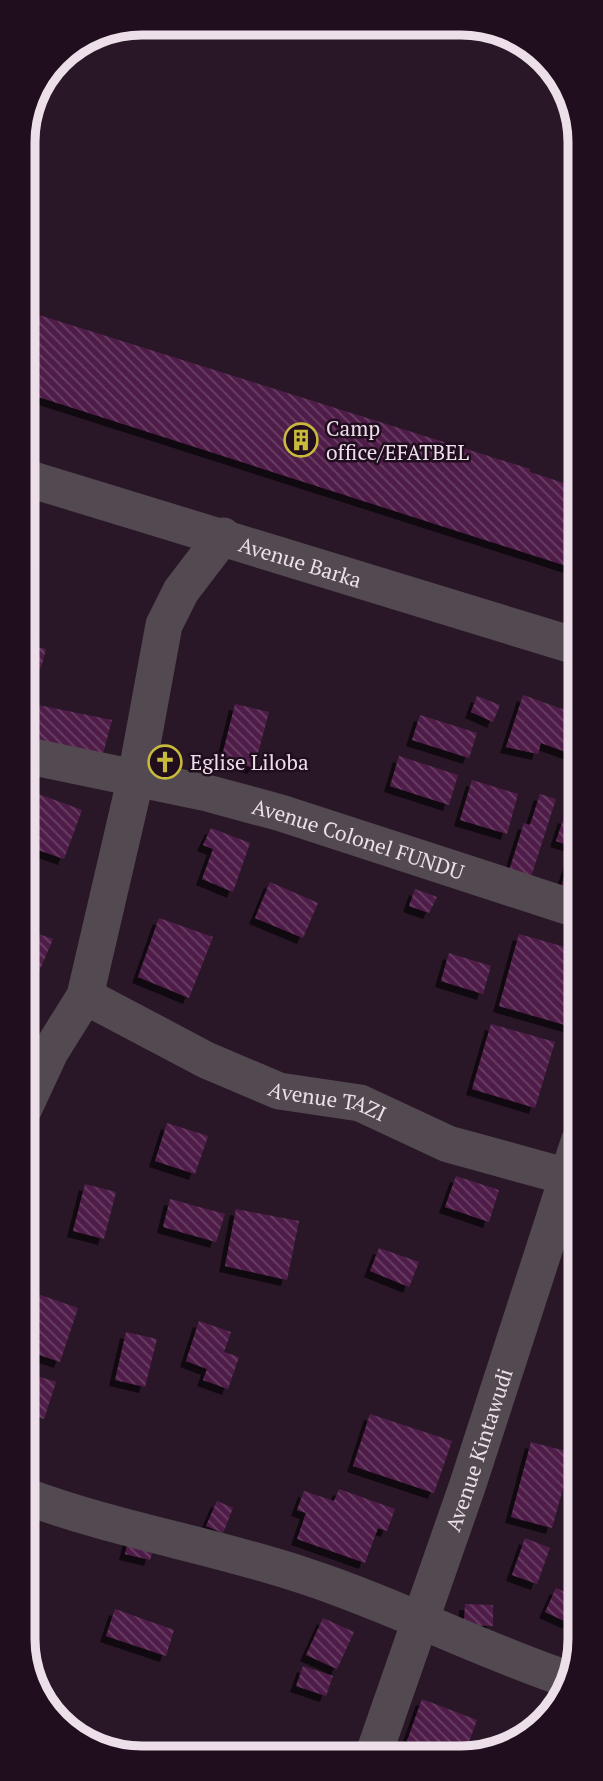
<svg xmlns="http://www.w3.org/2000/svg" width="603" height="1781" font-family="'PT Serif',serif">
	<defs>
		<pattern id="building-back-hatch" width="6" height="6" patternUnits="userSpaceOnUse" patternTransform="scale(1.75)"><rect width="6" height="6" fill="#501f4a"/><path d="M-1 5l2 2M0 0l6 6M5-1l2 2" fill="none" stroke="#693f64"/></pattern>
		<filter id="shadow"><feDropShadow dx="-6" dy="6" stdDeviation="0" flood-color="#0009"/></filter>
	</defs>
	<rect width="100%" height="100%" fill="#291727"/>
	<!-- building -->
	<g fill="url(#building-back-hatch)" filter="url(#shadow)">
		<path d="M23,310L530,469V472L579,488V570L23,392Z"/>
		<path d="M24,644L46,649L41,668L24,664Z"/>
		<path d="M523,695L579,715L577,756L541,743L538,754L506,747Z"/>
		<path d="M477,696L500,705L493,722L471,712Z"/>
		<path d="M235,704L269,712L254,768L221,760Z"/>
		<path d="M38,705L112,720L100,765L25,750Z"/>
		<path d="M420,715L477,733L469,758L412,740Z"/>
		<path d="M399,756L458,775L449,805L390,786Z"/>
		<path d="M472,780L518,794L507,834L460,820Z"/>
		<path d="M25,789L82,810L64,859L24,845Z"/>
		<path d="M540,794L556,799L530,880L508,874L524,823L530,825Z"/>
		<path d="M564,817L579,823V893L561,887L574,847L556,841Z"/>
		<path d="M211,828L250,843L233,892L202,879L213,849L203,845Z"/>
		<path d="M270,882L318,903L303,938L255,918Z"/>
		<path d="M415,889L437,897L429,913L409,906Z"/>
		<path d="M159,918L213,937L189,998L138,977Z"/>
		<path d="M24,929L53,939L36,979L24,975Z"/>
		<path d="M519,934L579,951V1029L499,1006Z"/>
		<path d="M449,953L491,966L483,994L441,981Z"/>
		<path d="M491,1024L555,1042L535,1108L472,1089Z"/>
		<path d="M167,1123L208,1136L195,1174L155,1161Z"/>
		<path d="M456,1176L499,1190L489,1222L445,1207Z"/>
		<path d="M85,1184L116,1192L104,1239L73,1231Z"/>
		<path d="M170,1199L225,1214L216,1242L163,1227Z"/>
		<path d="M236,1209L299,1221L287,1280L225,1266Z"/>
		<path d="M379,1248L419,1262L409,1287L370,1271Z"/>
		<path d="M26,1290L78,1308L60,1362L25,1350L28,1334L25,1333Z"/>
		<path d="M199,1321L231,1332L224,1352L239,1357L228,1389L203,1380L207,1369L186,1361Z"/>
		<path d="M126,1332L157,1339L145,1387L115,1380Z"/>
		<path d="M31,1374L56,1382L44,1419L25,1413V1393Z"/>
		<path d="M370,1414L452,1441L434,1493L353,1466Z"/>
		<path d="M531,1442L573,1453L552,1528L511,1517Z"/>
		<path d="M339,1489L395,1509L387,1531L378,1528L365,1563L297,1539L306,1513L297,1510L304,1491L334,1501Z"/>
		<path d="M217,1501L233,1508L223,1533L206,1526Z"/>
		<path d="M129,1538L155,1544L150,1560L125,1554Z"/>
		<path d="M525,1538L550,1548L537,1584L512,1575Z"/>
		<path d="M556,1588L580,1599L569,1623L545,1612Z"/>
		<path d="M465,1604L493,1605V1626L464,1625Z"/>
		<path d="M115,1609L174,1630L166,1656L106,1636Z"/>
		<path d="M323,1618L354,1632L337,1669L306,1655Z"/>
		<path d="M303,1666L333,1676L326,1696L296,1686Z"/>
		<path d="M422,1699L477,1720L464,1756H449L407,1741Z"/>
	</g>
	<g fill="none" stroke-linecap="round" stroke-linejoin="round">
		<!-- minor -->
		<g stroke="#534951" stroke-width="37">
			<path id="s1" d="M23,477L579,647"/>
			<path id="s2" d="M24,755L207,793L281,813L579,910"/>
			<path id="s3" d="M85,996L206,1060L279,1091L360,1103L448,1144L579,1180"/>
			<path d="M24,1108L50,1052L85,996L136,777L164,625L181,591L223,536"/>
			<path d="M25,1496C116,1530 213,1545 305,1576C394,1605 478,1649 567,1679"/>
			<path id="s4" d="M373,1756L468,1484L579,1142"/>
		</g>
	</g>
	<!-- icons -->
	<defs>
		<symbol id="building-ring" viewBox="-11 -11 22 22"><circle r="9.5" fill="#200d1d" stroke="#c8bb3b" stroke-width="1.5"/><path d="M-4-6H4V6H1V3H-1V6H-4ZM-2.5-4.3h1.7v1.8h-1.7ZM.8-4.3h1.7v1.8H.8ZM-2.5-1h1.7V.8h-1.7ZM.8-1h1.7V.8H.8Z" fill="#c8bb3b"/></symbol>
		<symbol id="church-ring" viewBox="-11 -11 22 22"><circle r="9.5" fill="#200d1d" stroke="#c8bb3b" stroke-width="1.5"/><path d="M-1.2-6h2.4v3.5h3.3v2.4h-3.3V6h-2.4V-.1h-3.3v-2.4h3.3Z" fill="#c8bb3b"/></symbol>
	</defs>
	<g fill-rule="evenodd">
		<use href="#building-ring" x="282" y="421" width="38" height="38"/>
		<use href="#church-ring" x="146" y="743" width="38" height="38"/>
	</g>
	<g text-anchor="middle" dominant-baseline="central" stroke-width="5" stroke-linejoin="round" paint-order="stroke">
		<!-- poi labels -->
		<g font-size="21" fill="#ecdfea" stroke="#200d1d" text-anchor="start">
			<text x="326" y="428">Camp<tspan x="326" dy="24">office/EFATBEL</tspan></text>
			<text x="190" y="762">Eglise Liloba</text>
		</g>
		<!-- street labels -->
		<g font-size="21" fill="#ecdfea" stroke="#200d1d">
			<text stroke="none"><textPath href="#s1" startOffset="290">Avenue Barka</textPath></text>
			<text stroke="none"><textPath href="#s2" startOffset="345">Avenue Colonel FUNDU</textPath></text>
			<text stroke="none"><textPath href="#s3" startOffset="266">Avenue TAZI</textPath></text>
			<text stroke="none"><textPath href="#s4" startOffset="324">Avenue Kintawudi</textPath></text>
		</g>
	</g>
	<!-- crop -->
	<path d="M0 0H603V1781H0ZM142 35H461A107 107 0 0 1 568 142V1639A107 107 0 0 1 461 1746H142A107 107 0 0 1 35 1639V142A107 107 0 0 1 142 35Z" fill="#200d1d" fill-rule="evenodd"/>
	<path fill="none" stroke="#ecdfea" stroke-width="9" d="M142 35H461A107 107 0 0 1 568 142V1639A107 107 0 0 1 461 1746H142A107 107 0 0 1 35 1639V142A107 107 0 0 1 142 35Z"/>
</svg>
